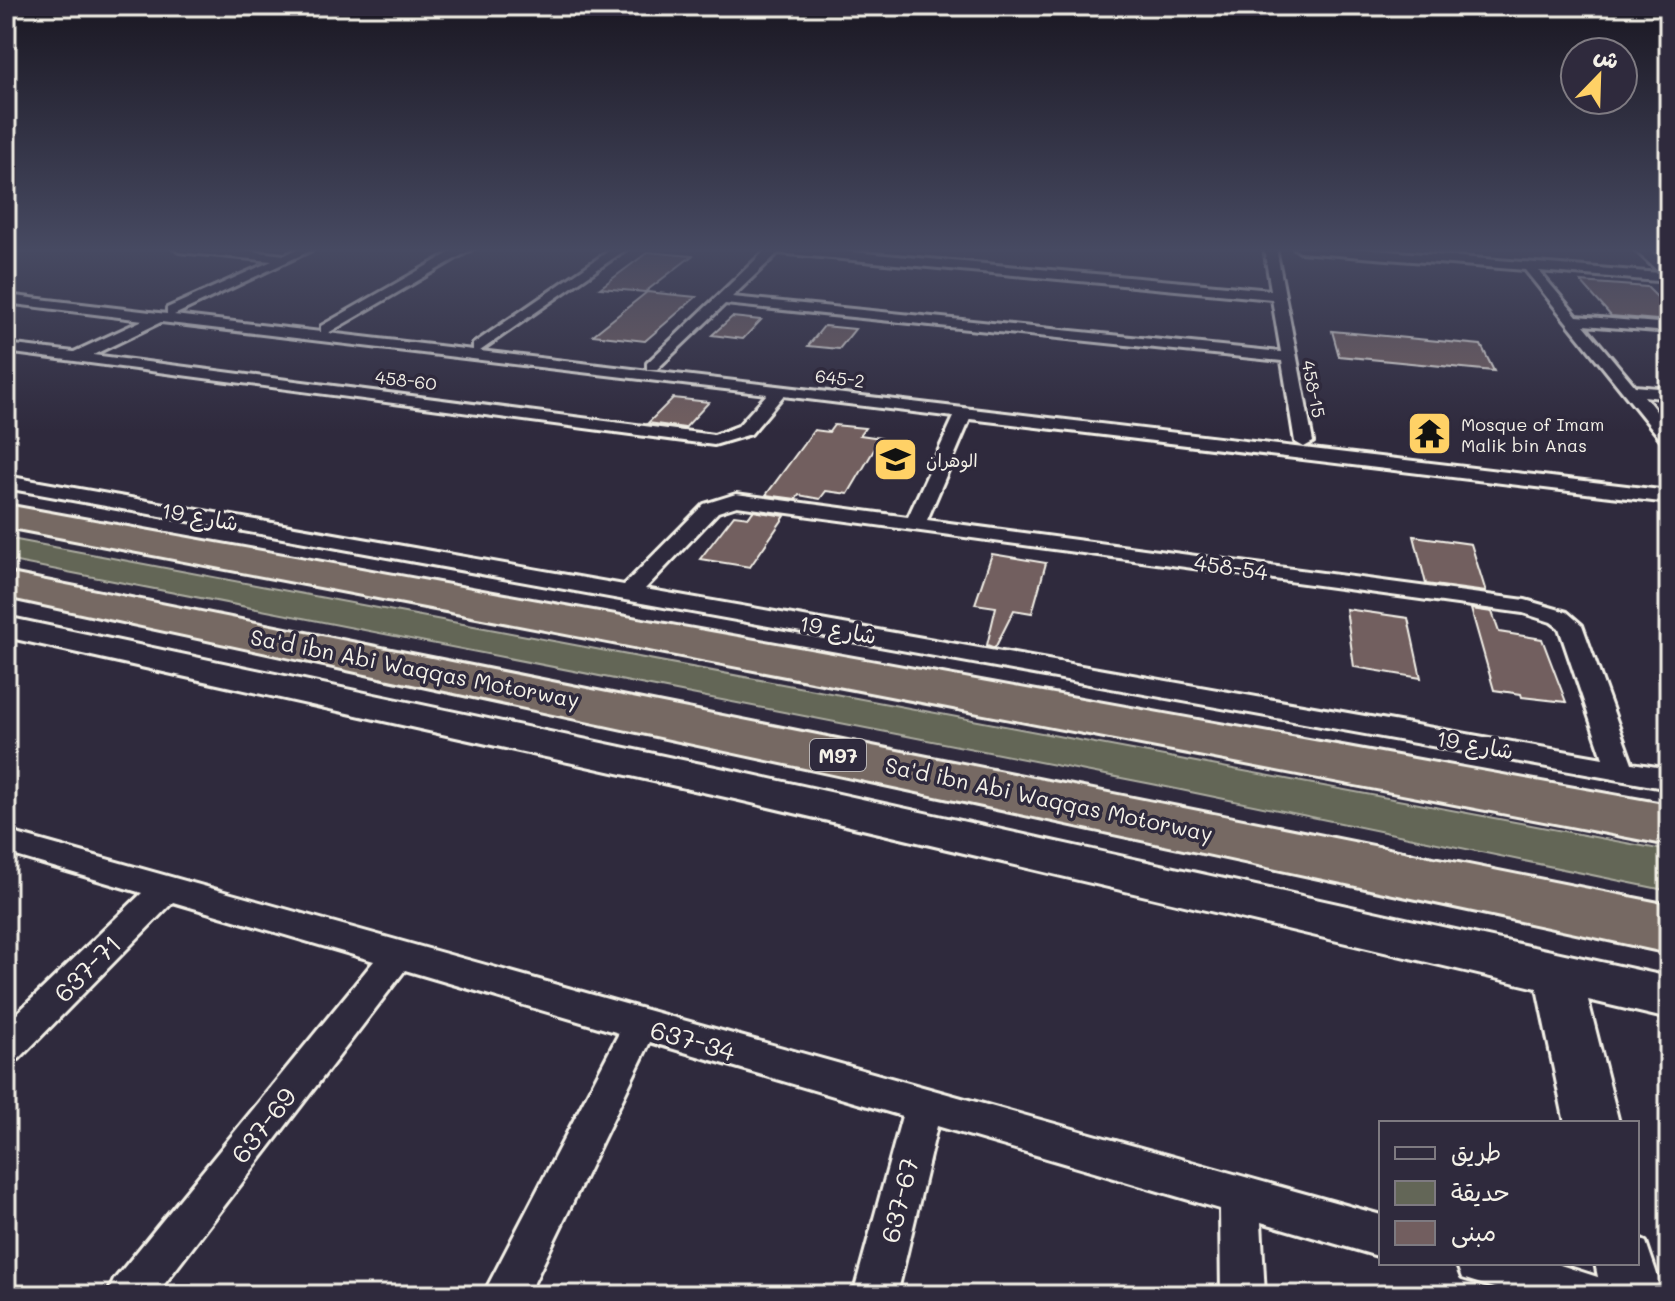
<svg xmlns="http://www.w3.org/2000/svg" width="1675" height="1301" font-family="Mali,'Playpen Sans Arabic',sans-serif">
	<rect width="100%" height="100%" fill="#2f2a3d"/>
	<filter id="ink" filterUnits="userSpaceOnUse"><feTurbulence type="fractalNoise" baseFrequency=".0125" numOctaves="2"/><feDisplacementMap in="SourceGraphic" scale="16" xChannelSelector="R" yChannelSelector="G"/><feConvolveMatrix kernelMatrix="1 2 1 2 8 2 1 2 1" color-interpolation-filters="sRGB"/></filter>
	<g filter="url(#ink)">
		<!-- green -->
		<path fill="#636657" stroke="#acaca0" stroke-width="2" d="M6,538L1669,851V891L1152,784L6,560Z"/>
		<!-- building -->
		<g fill="#725e5f" stroke="#f4f1e8" stroke-width="2">
			<path d="M648,252L692,256L645,292L600,288Z"/>
			<path d="M1581,282L1647,287L1669,309V321L1611,316Z"/>
			<path d="M647,292L696,297L645,341L593,335Z"/>
			<path d="M732,317L761,320L743,339L712,335Z"/>
			<path d="M824,326L855,329L839,349L808,346Z"/>
			<path d="M1332,331L1481,345L1494,371L1339,356Z"/>
			<path d="M673,398L709,402L685,428L648,423Z"/>
			<path d="M834,425L865,428L860,435L881,438L848,494L826,491L820,499L799,495L796,499L766,495L814,430L829,432Z"/>
			<path d="M753,511L785,516L750,567L700,559L734,515L749,517Z"/>
			<path d="M1414,536L1471,544L1486,592L1426,584Z"/>
			<path d="M992,554L1046,563L1032,613L1014,610L995,648L987,645L996,607L975,604Z"/>
			<path d="M1346,609L1408,618L1421,678L1354,667Z"/>
			<path d="M1471,609L1492,612L1499,632L1542,639L1566,702L1522,697L1521,694L1494,690Z"/>
		</g>
		<g fill="none" stroke-linecap="round" stroke-linejoin="round">
			<defs>
				<g id="street">
					<path d="M173,248H222L285,255L299,248H316L174,315L321,332V326L458,248H474L328,333L473,350V344L613,248H628L480,351L1669,491V503L970,419L927,520L1525,600L1567,612L1582,625L1632,763L1669,769V789L6,488V476L624,585L704,504L736,494L908,517L954,417L783,396L751,434L714,445L6,352V344L74,352L143,320L6,303V295L167,314V308L272,261L179,252ZM161,322L767,394L738,426L714,435L93,355ZM737,506L1523,613L1551,622L1559,628L1603,758L645,589L718,512Z"/>
					<path d="M768,248H809L1271,290L1264,248H1276L1313,442L1304,447L1295,442L1282,361L725,304L657,369H647V363ZM778,253L1272,299L1281,352L732,297Z"/>
					<path d="M1294,248H1351L1660,273L1633,248H1647L1669,268V282L1539,271L1577,316L1669,324V332L1584,325L1635,386L1669,389V399L1644,396L1669,427V443L1663,442L1525,270L1300,252Z"/>
					<path d="M6,831L1381,1215V1257L1261,1222L1265,1295H1221L1220,1209L937,1126L897,1295H853L902,1116L650,1042L528,1295H483L619,1033L405,970L156,1295H107L114,1280L374,961L173,902L19,1059L6,1064V1024L142,893L6,853Z"/>
					<path d="M1456,1263H1554L1607,1280L1614,1295H1516L1462,1278Z"/>
				</g>
				<g id="secondary">
					<path d="M6,617L739,772L1669,977V1019L1588,1000L1619,1123H1565L1537,988L739,800L6,637Z"/>
					<path d="M1637,1238L1646,1242L1664,1295H1602L1595,1263H1637Z"/>
				</g>
				<g id="highway">
					<path d="M6,505L1669,805V845L6,527Z"/>
					<path d="M6,573L1669,905V953L6,597Z"/>
				</g>
			</defs>
			<!-- street casing -->
			<use href="#street" stroke="#f4f1e8" stroke-width="6"/>
			<!-- secondary casing -->
			<use href="#secondary" stroke="#f4f1e8" stroke-width="6"/>
			<!-- highway casing -->
			<use href="#highway" stroke="#f4f1e8" stroke-width="6"/>
			<!-- street -->
			<use href="#street" fill="#2f2a3d" fill-rule="evenodd"/>
			<!-- secondary -->
			<use href="#secondary" fill="#2f2a3d" fill-rule="evenodd"/>
			<!-- highway -->
			<use href="#highway" fill="#766964" fill-rule="evenodd"/>
		</g>
	</g>
	<!-- sky -->
	<linearGradient id="sky" x2="0" y2="1"><stop stop-color="#1a1722"/><stop offset="0.58" stop-color="#474a62"/><stop offset="1" stop-color="#474a62" stop-opacity="0"/></linearGradient>
	<rect width="1675" height="431" fill="url(#sky)"/>
	<!-- icons -->
	<defs>
		<symbol id="temple-square" viewBox="-11 -11 22 22"><rect x="-9" y="-9" width="18" height="18" rx="4" fill="#ffd166" stroke="#2f2a3d"/><path d="M0-6L5-2H3V0L6.5 2.5H4V6H1.5V3h-3V6H-4V2.5H-6.5L-3 0V-2H-5Z" fill="#111"/></symbol>
		<symbol id="school-square" viewBox="-11 -11 22 22"><rect x="-9" y="-9" width="18" height="18" rx="4" fill="#ffd166" stroke="#2f2a3d"/><path d="M0-5L7-2L0 1L-7-2ZM-4 1L0 2.5L4 1V4Q0 6-4 4Z" fill="#111"/></symbol>
	</defs>
	<g fill-rule="evenodd">
		<use href="#temple-square" x="1404" y="408" width="51" height="51"/>
		<use href="#school-square" x="870" y="434" width="51" height="51"/>
	</g>
	<g text-anchor="middle" dominant-baseline="central" stroke-width="7" stroke-linejoin="round" paint-order="stroke">
		<!-- far-street labels -->
		<g font-size="18" fill="#f4f1e8" stroke="#2f2a3d">
			<text transform="translate(840 378) rotate(7)">645-2</text>
			<text transform="translate(406 380) rotate(7)">458-60</text>
			<text transform="translate(1314 389) rotate(79)">458-15</text>
		</g>
		<!-- far-poi labels -->
		<g font-size="18" fill="#f4f1e8" stroke="#2f2a3d" text-anchor="start">
			<text x="1461" y="424">Mosque of Imam<tspan x="1461" dy="21">Malik bin Anas</tspan></text>
			<text x="926" y="460">الوهران</text>
		</g>
		<!-- shield labels -->
		<rect fill="#2f2a3d" stroke="#b9b5b5" stroke-width="2" x="810" y="739" width="56" height="32" rx="6"/>
		<g font-size="20" font-weight="bold" fill="#f4f1e8">
			<text x="838" y="755">M97</text>
		</g>
		<!-- street labels -->
		<g font-size="22" fill="#f4f1e8" stroke="#2f2a3d">
			<text transform="translate(200 516) rotate(10)">شارع 19</text>
			<text transform="translate(1231 567) rotate(8)">458-54</text>
			<text transform="translate(838 629) rotate(10)">شارع 19</text>
			<text transform="translate(415 668) rotate(11)">Sa'd ibn Abi Waqqas Motorway</text>
			<text transform="translate(1475 744) rotate(10)">شارع 19</text>
			<text transform="translate(1049 799) rotate(12)">Sa'd ibn Abi Waqqas Motorway</text>
		</g>
		<!-- near-street labels -->
		<g font-size="26" fill="#f4f1e8" stroke="#2f2a3d">
			<text transform="translate(87 968) rotate(-45)">637-71</text>
			<text transform="translate(693 1040) rotate(16)">637-34</text>
			<text transform="translate(263 1125) rotate(-52)">637-69</text>
			<text transform="translate(899 1200) rotate(-76)">637-67</text>
		</g>
	</g>
	<!-- margin -->
	<rect width="1675" height="1301" fill="none" stroke="#2f2a3d" stroke-width="32"/>
	<rect x="16" y="16" width="1643" height="1269" fill="none" stroke="#f4f1e8" stroke-width="3" filter="url(#ink)"/>
	<!-- legend -->
	<rect x="1379" y="1121" width="260" height="144" fill="#2f2a3d" stroke="#7e7a81" stroke-width="2"/>
	<rect x="1395" y="1147" width="40" height="12" fill="#2f2a3d" stroke="#7e7a81" stroke-width="2"/>
	<text x="1451" y="1161" font-size="24" fill="#f4f1e8">طريق</text>
	<rect x="1395" y="1181" width="40" height="24" fill="#636657" stroke="#7e7a81" stroke-width="2"/>
	<text x="1451" y="1201" font-size="24" fill="#f4f1e8">حديقة</text>
	<rect x="1395" y="1221" width="40" height="24" fill="#725e5f" stroke="#7e7a81" stroke-width="2"/>
	<text x="1451" y="1241" font-size="24" fill="#f4f1e8">مبنى</text>
	<!-- north arrow -->
	<g transform="translate(1599 76) rotate(23)"><circle r="38" fill="#2f2a3d" stroke="#7e7a81" stroke-width="2"/>
	<path d="M0-6L14 30L0 20L-14 30Z" fill="#ffd166"/>
	<text y="-12" font-size="22" font-weight="bold" text-anchor="middle" fill="#f4f1e8">ش</text>
	</g>
</svg>
